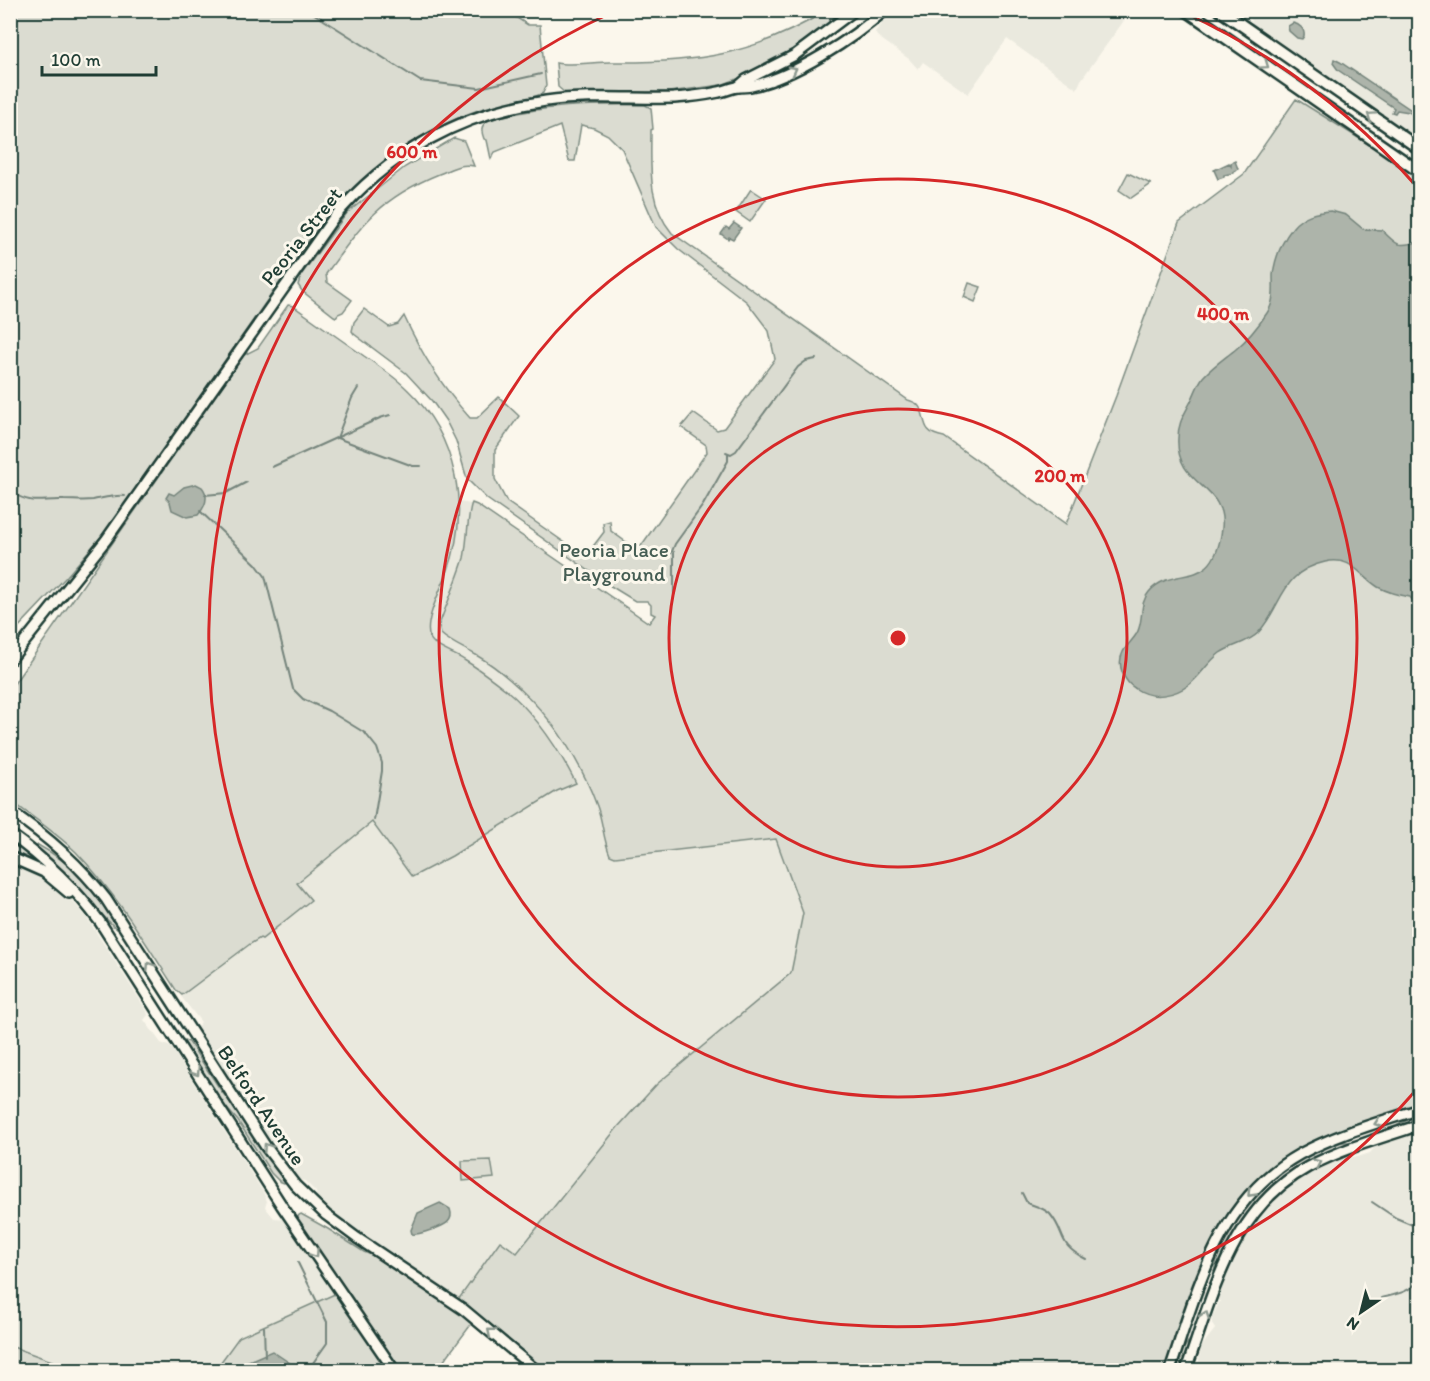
<svg xmlns="http://www.w3.org/2000/svg" width="1430" height="1381" font-family="Itim,sans-serif">
	<rect width="100%" height="100%" fill="#fbf7ec"/>
	<filter id="ink" filterUnits="userSpaceOnUse"><feTurbulence type="fractalNoise" baseFrequency=".0167" numOctaves="2"/><feDisplacementMap in="SourceGraphic" scale="12" xChannelSelector="R" yChannelSelector="G"/><feConvolveMatrix kernelMatrix="1 2 1 2 8 2 1 2 1" color-interpolation-filters="sRGB"/></filter>
	<g filter="url(#ink)">
		<!-- built -->
		<g fill="#eae9de">
			<path d="M1248,10L1419,11V140L1250,24L1252,21Z"/>
			<path d="M894,11V10L1131,11L1081,80L1077,89L1007,39L968,94L923,62L918,69L909,59L877,36L875,32L882,24V21Z"/>
			<path d="M288,305L293,306L391,375L421,403L437,428L448,451L456,478L459,502L477,505L633,612L716,672L803,913L791,973L657,1084L617,1128L516,1253L500,1242L458,1300L339,1219L317,1201L316,1192L305,1181L296,1179L271,1146L199,1034L197,1027L201,1022L176,990L116,898L70,847L47,827L11,801V688L244,355L258,348Z"/>
			<path d="M10,860L42,875L69,897L87,918L147,1011L148,1015L144,1020L161,1043L171,1047L263,1192L267,1201L265,1207L274,1218L286,1219L337,1293L239,1337L215,1370H77L11,1346Z"/>
			<path d="M1414,1132L1420,1142L1419,1370H1191L1193,1364L1198,1365L1201,1347L1215,1329L1212,1324V1317L1220,1301L1216,1300L1234,1251L1251,1224L1267,1204L1295,1181L1323,1165L1347,1156L1358,1157L1370,1153L1377,1145Z"/>
		</g>
		<!-- green -->
		<g fill="#dbdcd1" stroke="#7d8c82" stroke-width="1.5">
			<path d="M506,11L528,25H540L546,86L543,93C526,102 500,103 481,109C416,132 359,173 317,229L105,532L67,576L11,635V11Z"/>
			<path d="M826,11H831L834,15L833,20L777,61L756,72L721,85L669,92L565,93L558,87L556,63C573,66 593,62 611,62C695,63 752,56 826,11Z"/>
			<path d="M1296,99L1376,149L1419,179V1105L1277,1165L1247,1191L1225,1219L1210,1247L1166,1370H542L458,1300L500,1241L517,1253L617,1128L657,1084L791,973L803,913L776,839L615,857L610,855C603,839 603,822 597,806C579,757 549,713 509,679C499,670 488,662 476,655C464,648 451,643 441,634L439,625C447,603 457,581 464,558C467,546 468,509 472,503L477,505L649,623L655,615L651,613V605L647,601H635L609,585L487,499L467,479L456,441L446,421L432,401L406,373L354,334L352,331L354,322L364,309L389,327L398,324L404,316C421,353 442,387 470,418H477L499,397L519,416L495,450V479L507,502L581,554L588,553L604,532L603,523L610,521L611,531L633,547L641,546L707,452L706,445L681,427L693,413L717,430L724,428L775,359L769,331L747,302L678,249L656,227L622,149L608,135L594,128L581,125L575,161H569L560,126L495,152L491,159L487,140L484,139C481,131 480,125 489,120C541,105 592,104 645,105L651,108L653,129L651,130C651,167 647,203 672,233L908,400C909,400 916,403 917,404C929,415 917,433 944,437L1066,524L1116,396L1179,223L1244,174Z"/>
			<path d="M454,138L464,141L474,166C460,163 452,169 439,174C380,198 362,224 326,274L327,282L352,300L343,312L338,314L336,317L334,316L302,291L298,285L301,275L347,213L405,167Z"/>
			<path d="M1128,173L1151,184L1131,198L1119,190Z"/>
			<path d="M751,189L766,199L750,222L736,212Z"/>
			<path d="M969,283L981,287L975,302L964,297Z"/>
			<path d="M288,305L293,306C317,323 340,339 364,356C379,366 394,376 407,389C457,436 471,510 447,573C441,589 423,623 430,638C436,649 454,653 464,660C478,668 492,679 505,689C536,714 558,748 576,783L557,791L452,856L412,877L372,822L297,883L311,900L262,939L260,938L250,944L182,995L176,990C145,942 116,893 76,852C56,833 33,817 11,801V688L244,355L258,348Z"/>
			<path d="M10,840L38,861V862L11,853Z"/>
			<path d="M38,845C77,866 96,891 120,928L118,930C89,904 67,872 36,847Z"/>
			<path d="M182,1039L189,1042L222,1092L238,1112L285,1181L284,1183L279,1181L271,1173L238,1121L222,1103L181,1041Z"/>
			<path d="M1419,1114V1121L1371,1136V1134L1396,1126Z"/>
			<path d="M1341,1142H1349C1340,1153 1314,1163 1301,1170C1259,1192 1233,1229 1216,1272H1214C1217,1260 1219,1247 1225,1236C1249,1192 1293,1155 1341,1142Z"/>
			<path d="M491,1160L494,1178L463,1181L462,1161Z"/>
			<path d="M301,1214L328,1229L364,1252L382,1259L473,1322L437,1370H399L297,1219L299,1215Z"/>
			<path d="M337,1293L387,1370H215L239,1337Z"/>
			<path d="M1188,1342L1189,1349L1182,1370H1175L1182,1351Z"/>
			<path d="M10,1346L77,1370H11Z"/>
		</g>
		<!-- water -->
		<g fill="#adb4aa" stroke="#74847b" stroke-width="1.5">
			<path d="M1293,23C1299,24 1305,29 1304,36L1302,39L1297,38L1289,31L1288,26Z"/>
			<path d="M1334,59L1340,62L1417,114L1415,117L1409,112L1397,110L1395,113L1392,112L1394,108L1338,70L1333,63Z"/>
			<path d="M1235,161L1238,169L1234,171V173L1224,175V177L1218,179L1214,170L1229,163L1231,166V163Z"/>
			<path d="M1331,211L1346,215L1363,229L1382,230C1397,246 1398,247 1419,242V602H1414L1410,597C1398,595 1389,593 1378,587C1358,574 1352,556 1325,562C1280,572 1283,606 1258,633C1248,643 1232,645 1220,653C1208,662 1201,675 1190,684C1175,696 1152,700 1136,689C1124,682 1116,665 1123,652C1128,643 1137,637 1139,628C1143,616 1140,602 1149,592C1175,562 1214,595 1222,528C1227,484 1175,487 1178,438C1178,423 1184,415 1190,403C1195,394 1197,385 1203,377C1213,366 1225,358 1236,349C1248,339 1259,325 1267,313C1275,302 1273,288 1273,275C1275,258 1282,241 1293,227C1303,215 1316,212 1331,211Z"/>
			<path d="M734,223L741,228L733,239L729,237L728,239L721,234L726,227L729,229Z"/>
			<path d="M196,484L202,487C210,497 205,507 198,515L187,517L172,510L170,502L166,498L169,493L174,495L184,487Z"/>
			<path d="M440,1203L450,1209C455,1223 442,1226 431,1230C424,1232 419,1235 412,1234L411,1230L418,1213Z"/>
			<path d="M272,1351L300,1370H236L242,1364Z"/>
		</g>
		<g fill="none" stroke-linecap="round" stroke-linejoin="round">
			<!-- stream -->
			<g stroke="#74847b" stroke-width="2">
				<path d="M308,10L420,81L479,88L541,74"/>
				<path d="M358,388L352,398L337,438L413,466H421"/>
				<path d="M726,452L731,454L736,451L798,367L806,361L816,359"/>
				<path d="M272,467L380,418L390,415"/>
				<path d="M10,492C35,506 39,499 64,500C74,500 83,501 93,500C104,498 114,495 125,496"/>
				<path d="M205,495L226,493L247,482"/>
				<path d="M200,511L256,564L265,576L293,689L303,699L329,711L365,733L377,748L382,763V771L374,820"/>
				<path d="M674,552V594"/>
				<path d="M671,554L675,544L703,505L728,461V454"/>
				<path d="M1022,1193L1027,1203C1035,1206 1044,1208 1050,1214C1067,1234 1056,1244 1086,1259"/>
				<path d="M1372,1202L1396,1218L1420,1228"/>
				<path d="M298,1263L327,1322V1343L308,1370"/>
				<path d="M1381,1298C1397,1294 1409,1293 1420,1279"/>
				<path d="M264,1327L265,1357"/>
				<path d="M442,1370V1365"/>
			</g>
			<defs>
				<g id="secondary">
					<path d="M738,87L746,80L795,55L855,10"/>
					<path d="M10,660L106,540L332,220C386,154 462,112 546,101C589,95 632,99 674,98C689,97 705,95 719,92C725,91 731,88 737,87C742,87 746,87 751,86C792,78 853,39 885,10"/>
					<path d="M10,811C47,836 79,864 106,899L266,1147L295,1185L326,1215L357,1238L463,1309L536,1370"/>
					<path d="M10,834C45,859 75,888 100,922L282,1206L394,1370"/>
					<path d="M10,857L44,872L69,893"/>
					<path d="M1170,1370C1198,1288 1218,1200 1300,1154C1337,1134 1380,1122 1420,1109"/>
					<path d="M1186,1370C1213,1295 1231,1209 1308,1167C1342,1149 1383,1137 1420,1125"/>
				</g>
				<g id="primary">
					<path d="M1186,10L1420,172"/>
					<path d="M1220,10L1420,149"/>
				</g>
			</defs>
			<!-- secondary casing -->
			<use href="#secondary" stroke="#1f3d34" stroke-width="14"/>
			<!-- primary casing -->
			<use href="#primary" stroke="#1f3d34" stroke-width="15"/>
			<!-- secondary -->
			<use href="#secondary" stroke="#fbf7ec" stroke-width="9"/>
			<!-- primary -->
			<use href="#primary" stroke="#fbf7ec" stroke-width="10"/>
		</g>
		<!-- one-way arrows -->
		<defs><path id="oneway-chevron" d="M-2-3.5L2.5 0L-2 3.5" fill="none" stroke-width="1.6" stroke-linecap="round" stroke-linejoin="round" transform="scale(1.5)"/></defs>
		<g stroke="#8d9a90">
			<use href="#oneway-chevron" transform="translate(1265 65) rotate(35)"/>
			<use href="#oneway-chevron" transform="translate(793 70) rotate(-28)"/>
			<use href="#oneway-chevron" transform="translate(1371 116) rotate(-145)"/>
			<use href="#oneway-chevron" transform="translate(150 966) rotate(-123)"/>
			<use href="#oneway-chevron" transform="translate(196 1072) rotate(57)"/>
			<use href="#oneway-chevron" transform="translate(1378 1123) rotate(161)"/>
			<use href="#oneway-chevron" transform="translate(267 1147) rotate(-124)"/>
			<use href="#oneway-chevron" transform="translate(1317 1163) rotate(-25)"/>
			<use href="#oneway-chevron" transform="translate(1251 1193) rotate(134)"/>
			<use href="#oneway-chevron" transform="translate(315 1254) rotate(56)"/>
			<use href="#oneway-chevron" transform="translate(1205 1315) rotate(-71)"/>
			<use href="#oneway-chevron" transform="translate(491 1332) rotate(-140)"/>
		</g>
	</g>
	<!-- distance rings -->
	<g fill="none" stroke="#d62828" stroke-width="3">
		<circle cx="898" cy="638" r="229"/>
		<circle cx="898" cy="638" r="459"/>
		<path d="M1417 1089A688 688 0 1 1 613 12M1183 12A688 688 0 0 1 1417 187"/>
	</g>
	<g text-anchor="middle" dominant-baseline="central" stroke-width="6" stroke-linejoin="round" paint-order="stroke">
		<!-- street labels -->
		<g font-size="21" fill="#1f3d34" stroke="#fbf7ec">
			<text transform="translate(301 236) rotate(-52)">Peoria Street</text>
			<text transform="translate(262 1105) rotate(56)">Belford Avenue</text>
		</g>
		<!-- park labels -->
		<g font-size="21" fill="#455d53" stroke="#fbf7ec">
			<text x="614" y="549">Peoria Place<tspan x="614" dy="24">Playground</tspan></text>
		</g>
	</g>
	<circle cx="898" cy="638" r="9" fill="#d62828" stroke="#fbf7ec" stroke-width="3"/>
	<g font-size="18" text-anchor="middle" font-weight="bold" fill="#d62828" stroke="#fbf7ec" stroke-width="6" stroke-linejoin="round" paint-order="stroke">
		<text x="412" y="158">600 m</text>
		<text x="1223" y="320">400 m</text>
		<text x="1060" y="482">200 m</text>
	</g>
	<!-- margin -->
	<rect width="1430" height="1381" fill="none" stroke="#fbf7ec" stroke-width="36"/>
	<rect x="18" y="18" width="1394" height="1345" fill="none" stroke="#1f3d34" stroke-width="2" filter="url(#ink)"/>
	<!-- north arrow -->
	<g transform="translate(1361 1312) rotate(215)" stroke="#fbf7ec" stroke-width="4.5" paint-order="stroke">
	<path d="M0-4.5L10 22L0 15L-10 22Z" fill="#1f3d34"/>
	<text y="-9" font-size="16" font-weight="bold" text-anchor="middle" fill="#1f3d34">N</text>
	</g>
	<!-- scale -->
	<path d="M42 66v9h114v-9" fill="none" stroke="#1f3d34" stroke-width="3"/>
	<text x="51" y="66" font-size="18" fill="#1f3d34" stroke="#fbf7ec" stroke-width="4.5" paint-order="stroke">100 m</text>
</svg>
